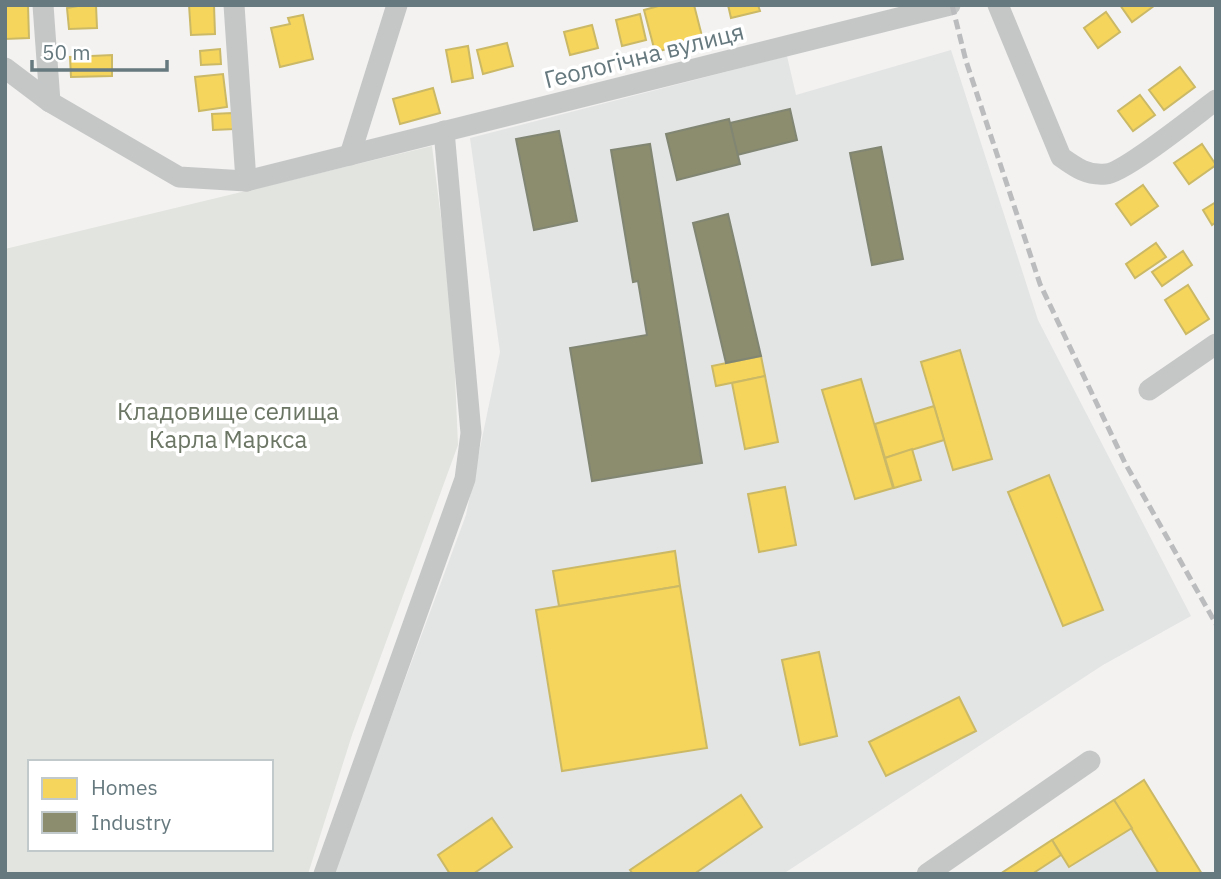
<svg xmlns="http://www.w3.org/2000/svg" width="1221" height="879" font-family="'IBM Plex Sans',sans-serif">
	<rect width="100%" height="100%" fill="#f3f2f1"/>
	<!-- built -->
	<g fill="#e3e4e4">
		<path d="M951,50L1038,320L1191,616L1103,665L783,874H333L466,515L500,352L470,138L787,56L796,95Z"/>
		<path d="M1144,780L1202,874H1000Z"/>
	</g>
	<!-- green -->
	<path fill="#e2e4df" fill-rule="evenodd" d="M432,146L452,307L458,445L352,735L308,874H5V249ZM30,762H271V849H30Z"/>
	<!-- homes -->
	<g fill="#f6d55c" stroke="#cbb966" stroke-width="2">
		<path d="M5,5H28L29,38L5,39Z"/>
		<path d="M84,5H96L97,28L69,29L67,8Z"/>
		<path d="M189,5H214L215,34L191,35Z"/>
		<path d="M662,5H694L703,40L655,52L644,10Z"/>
		<path d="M728,5H758L760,11L731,18Z"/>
		<path d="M1120,5H1153L1154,6L1132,22Z"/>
		<path d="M1106,12L1120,32L1098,48L1084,28Z"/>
		<path d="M640,14L646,40L622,46L616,20Z"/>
		<path d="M303,15L313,59L280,67L271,28L290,24L288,18Z"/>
		<path d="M592,25L598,48L570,55L564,32Z"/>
		<path d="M507,43L513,66L483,74L477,50Z"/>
		<path d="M468,46L473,78L452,82L446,50Z"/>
		<path d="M220,49L221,64L201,65L200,51Z"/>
		<path d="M112,55V76L71,77L70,57Z"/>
		<path d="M1180,67L1195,87L1164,110L1149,90Z"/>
		<path d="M223,74L227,107L199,111L195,77Z"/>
		<path d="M433,88L440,113L400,124L393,99Z"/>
		<path d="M1140,95L1155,115L1133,131L1118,111Z"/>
		<path d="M232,113L234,129L213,130L212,114Z"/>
		<path d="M1202,144L1216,165L1189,184L1174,163Z"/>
		<path d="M1143,185L1158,206L1131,225L1116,204Z"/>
		<path d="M1216,202V222L1212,225L1203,210Z"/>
		<path d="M1156,243L1166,257L1135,278L1126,264Z"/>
		<path d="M1183,251L1192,265L1162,286L1152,272Z"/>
		<path d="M1188,285L1209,319L1186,334L1165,300Z"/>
		<path d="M960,350L992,459L953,470L921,362Z"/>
		<path d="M761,356L765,376L716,386L712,366Z"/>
		<path d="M765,376L778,442L745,449L732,383Z"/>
		<path d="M861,379L893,488L855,499L822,390Z"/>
		<path d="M934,406L944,440L885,458L875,424Z"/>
		<path d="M912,449L921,480L894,488L885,458Z"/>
		<path d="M1049,475L1103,610L1063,626L1008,492Z"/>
		<path d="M785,487L796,545L759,552L748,494Z"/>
		<path d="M675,551L680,586L559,606L553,571Z"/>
		<path d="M680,586L707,748L562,771L536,610Z"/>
		<path d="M819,652L837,736L800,745L782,660Z"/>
		<path d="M959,697L976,731L886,776L869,742Z"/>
		<path d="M1144,780L1202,874H1159L1114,800Z"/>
		<path d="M741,795L762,827L694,874H633L630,870Z"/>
		<path d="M1114,800L1132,828L1069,867L1052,840Z"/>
		<path d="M492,818L512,847L473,874H450L438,855Z"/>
		<path d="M1052,840L1061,855L1032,874H1000Z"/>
	</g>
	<!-- industry -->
	<g fill="#8c8c6e" stroke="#818673" stroke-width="2">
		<path d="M790,109L797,140L737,155L730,123Z"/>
		<path d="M729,119L740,164L677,180L666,134Z"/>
		<path d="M559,131L577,221L534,230L516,139Z"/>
		<path d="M650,144L702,463L592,481L570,348L647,335L638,281L633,282L611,150Z"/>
		<path d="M881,147L903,259L872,265L850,153Z"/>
		<path d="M728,214L761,356L726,363L693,223Z"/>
	</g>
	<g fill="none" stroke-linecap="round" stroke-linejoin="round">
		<!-- street -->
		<g stroke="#c5c7c7" stroke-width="21">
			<path d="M43,5L50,102"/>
			<path d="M234,5L246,181"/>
			<path d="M998,5L1061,157C1075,167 1087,176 1106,174C1124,173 1197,114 1216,100"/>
			<path d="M5,68L50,102L179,177L246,181L950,5"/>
			<path d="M350,155L397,5"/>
			<path d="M1149,390L1216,344"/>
			<path d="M324,874L465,479L471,433L444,131"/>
			<path d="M927,874L1090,761"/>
		</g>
		<!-- rail -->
		<path stroke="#bbbcbd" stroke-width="5" stroke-dasharray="10 5" stroke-linecap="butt" d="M952,5L966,61L1040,284L1125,463L1216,624"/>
	</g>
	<g text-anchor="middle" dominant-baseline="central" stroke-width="7" stroke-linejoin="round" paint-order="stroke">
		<!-- street labels -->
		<g font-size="24" fill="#66797e" stroke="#fff">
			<text transform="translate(644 55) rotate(-14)">Геологічна вулиця</text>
		</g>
		<!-- park labels -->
		<g font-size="24" fill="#6c7664" stroke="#fff">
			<text x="228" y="411">Кладовище селища<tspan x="228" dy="28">Карла Маркса</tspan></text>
		</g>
	</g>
	<!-- border -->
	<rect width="1221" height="879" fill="none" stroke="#66797e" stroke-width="14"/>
	<!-- legend -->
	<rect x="28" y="760" width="245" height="91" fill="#ffffff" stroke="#c2c9cb" stroke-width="2"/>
	<rect x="42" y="778" width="35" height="21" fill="#f6d55c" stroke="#c2c9cb" stroke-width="2"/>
	<text x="91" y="795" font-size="21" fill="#66797e">Homes</text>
	<rect x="42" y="812" width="35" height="21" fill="#8c8c6e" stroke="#c2c9cb" stroke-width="2"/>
	<text x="91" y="830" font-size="21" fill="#66797e">Industry</text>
	<!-- scale -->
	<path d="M32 60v10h135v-10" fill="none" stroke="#66797e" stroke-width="3.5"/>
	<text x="42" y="60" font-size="21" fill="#66797e" stroke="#ffffff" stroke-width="5" paint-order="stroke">50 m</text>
</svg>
